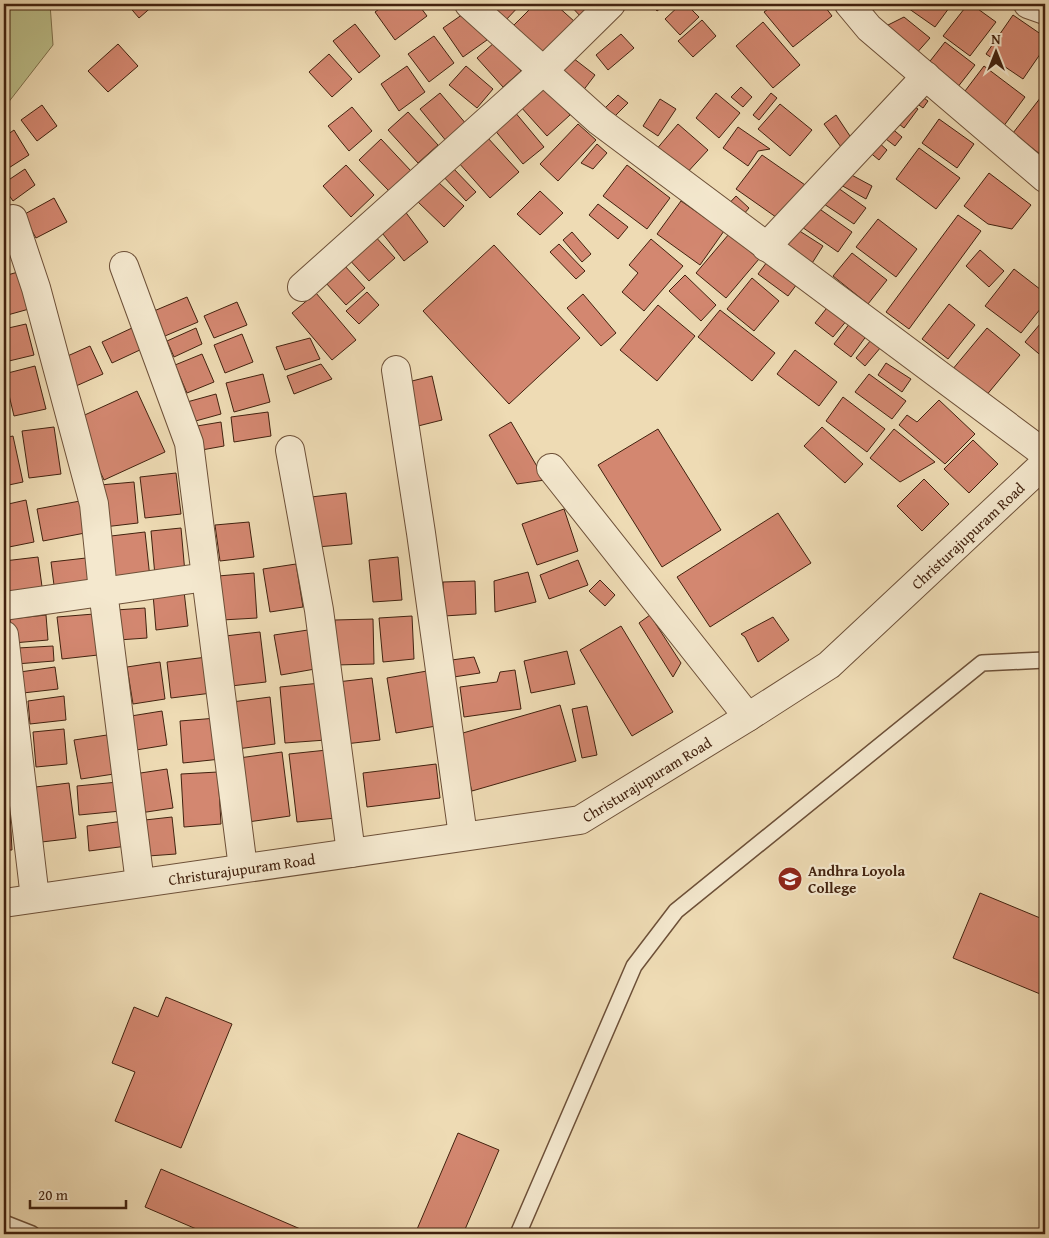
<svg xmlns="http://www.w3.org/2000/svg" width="1049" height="1238" font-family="'Gentium Book Plus',serif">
	<rect width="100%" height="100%" fill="#eedbb4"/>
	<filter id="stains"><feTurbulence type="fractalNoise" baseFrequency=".004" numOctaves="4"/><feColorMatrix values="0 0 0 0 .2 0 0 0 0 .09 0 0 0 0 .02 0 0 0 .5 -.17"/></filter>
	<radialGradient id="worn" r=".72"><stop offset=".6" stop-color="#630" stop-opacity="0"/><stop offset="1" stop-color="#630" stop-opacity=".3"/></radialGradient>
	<!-- green -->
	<path fill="#bcbf8a" stroke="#7f704c" d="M4,4H50L53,45L4,108Z"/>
	<!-- building -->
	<g fill="#d38770" stroke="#42220f">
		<path d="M127,4H155L139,18Z"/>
		<path d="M386,4H418L427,16L395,40L375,12Z"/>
		<path d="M487,4H521L505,21Z"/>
		<path d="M535,4H555L575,22L544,55L513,26Z"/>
		<path d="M569,4H597L582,18Z"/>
		<path d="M651,4H666L657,11Z"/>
		<path d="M681,4H686L699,17L680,35L665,19Z"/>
		<path d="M775,4H823L832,16L793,47L764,12Z"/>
		<path d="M906,4H952L935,27L905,6Z"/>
		<path d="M968,4H971L996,22L970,56L943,36Z"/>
		<path d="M466,12L487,40L463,57L443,28Z"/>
		<path d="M1013,15L1045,37V47L1023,79L986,54Z"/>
		<path d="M904,17L930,38L914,56L882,28Z"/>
		<path d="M702,20L716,36L693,57L678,41Z"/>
		<path d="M763,22L800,65L773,88L736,46Z"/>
		<path d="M355,24L380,56L359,73L333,41Z"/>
		<path d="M621,34L634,48L608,70L596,55Z"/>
		<path d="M434,36L454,63L429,82L408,54Z"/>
		<path d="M495,42L521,71L503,87L477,58Z"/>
		<path d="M945,42L975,65L957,88L927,65Z"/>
		<path d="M118,44L138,66L108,92L88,71Z"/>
		<path d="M329,54L352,79L332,97L309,72Z"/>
		<path d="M573,58L595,75L579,96L557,79Z"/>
		<path d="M407,66L425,92L399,111L381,84Z"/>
		<path d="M466,66L493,89L477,108L449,85Z"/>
		<path d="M984,66L1025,97L1003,127L962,95Z"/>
		<path d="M542,85L570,115L547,136L520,106Z"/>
		<path d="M741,87L752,97L743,107L731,97Z"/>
		<path d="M440,93L467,125L447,142L420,109Z"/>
		<path d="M716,93L740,113L719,138L696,118Z"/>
		<path d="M771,93L777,98L759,120L753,115Z"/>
		<path d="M917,93L928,101L923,108L912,100Z"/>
		<path d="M618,95L628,103L610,121L601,112Z"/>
		<path d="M1041,97L1045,100V158L1013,133Z"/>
		<path d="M660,99L676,109L658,136L643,126Z"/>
		<path d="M907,102L918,109L904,128L894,120Z"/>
		<path d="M780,104L812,130L790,156L758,129Z"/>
		<path d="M42,105L57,126L37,141L21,120Z"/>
		<path d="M352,107L372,131L349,151L328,126Z"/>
		<path d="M514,111L544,147L523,164L493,128Z"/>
		<path d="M408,112L438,145L418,163L388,130Z"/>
		<path d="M836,115L852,139L844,151L824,124Z"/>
		<path d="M939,119L974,144L957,168L922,143Z"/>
		<path d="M578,124L596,140L558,181L540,164Z"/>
		<path d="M678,124L708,150L684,176L655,151Z"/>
		<path d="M738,127L770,149L758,151L748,166L723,148Z"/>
		<path d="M890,127L902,137L895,146L882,136Z"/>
		<path d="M14,130L29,155L4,171V137Z"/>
		<path d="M487,137L519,172L490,198L458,162Z"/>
		<path d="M381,139L411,171L389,191L359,160Z"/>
		<path d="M877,141L887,150L879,160L868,151Z"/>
		<path d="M597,144L607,153L593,169L581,163Z"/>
		<path d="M919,148L960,178L936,209L896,179Z"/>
		<path d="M762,155L808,187L783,222L736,189Z"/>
		<path d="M346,165L374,195L351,217L323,186Z"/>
		<path d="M627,165L670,198L647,229L603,196Z"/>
		<path d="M452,167L476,192L466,201L442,175Z"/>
		<path d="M25,169L35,185L13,201L4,188V183Z"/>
		<path d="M846,172L872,186L866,199L839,184Z"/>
		<path d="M989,173L1031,205L1012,229L988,224L964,206Z"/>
		<path d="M438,182L464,206L444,227L418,202Z"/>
		<path d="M834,185L866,208L854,224L821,202Z"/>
		<path d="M540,191L563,213L540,235L517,214Z"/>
		<path d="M736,196L749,208L738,221L724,209Z"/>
		<path d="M54,198L67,222L36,238L23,215Z"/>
		<path d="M681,201L724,231L700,265L657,234Z"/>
		<path d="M598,204L628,227L618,239L589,215Z"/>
		<path d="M814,205L852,232L838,252L799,225Z"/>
		<path d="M404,210L428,242L404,261L379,229Z"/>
		<path d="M958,215L981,231L909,329L886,312Z"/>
		<path d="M878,219L917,249L896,277L856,247Z"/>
		<path d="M798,230L823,246L809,268L784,250Z"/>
		<path d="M572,232L591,254L582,262L563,240Z"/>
		<path d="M372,233L395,258L369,281L346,256Z"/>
		<path d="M729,234L759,259L726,298L696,273Z"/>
		<path d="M651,239L683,266L644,311L622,292L638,273L629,265Z"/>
		<path d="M559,244L585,271L576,279L550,252Z"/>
		<path d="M494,245L580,338L509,404L423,311Z"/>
		<path d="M980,250L1004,271L989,287L966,266Z"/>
		<path d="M852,253L887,280L868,304L833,276Z"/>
		<path d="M767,262L797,284L788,296L758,274Z"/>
		<path d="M344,265L365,288L346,305L325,282Z"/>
		<path d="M1014,269L1045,293V303L1021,333L985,306Z"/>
		<path d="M18,272L29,309L4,316V276Z"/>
		<path d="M685,275L716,305L701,321L669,291Z"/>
		<path d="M752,278L779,301L754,331L727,309Z"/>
		<path d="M367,292L379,305L359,324L346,311Z"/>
		<path d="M316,293L356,340L332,360L292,313Z"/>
		<path d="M583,294L616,333L601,346L567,308Z"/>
		<path d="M187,297L198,322L165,336L154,311Z"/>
		<path d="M237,302L247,325L214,338L204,316Z"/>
		<path d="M830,304L848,319L833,337L815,323Z"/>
		<path d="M949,304L975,325L948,359L922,339Z"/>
		<path d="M658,305L695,336L657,381L620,350Z"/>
		<path d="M720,310L775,353L752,381L698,337Z"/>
		<path d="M1045,318V359L1025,342Z"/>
		<path d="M850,323L867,335L851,357L834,344Z"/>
		<path d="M26,324L34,355L9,361L4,340V329Z"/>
		<path d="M132,328L142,349L112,363L102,342Z"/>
		<path d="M196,328L202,344L174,357L167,341Z"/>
		<path d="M987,328L1020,355L985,397L952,370Z"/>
		<path d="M242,334L253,362L225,373L214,345Z"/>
		<path d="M310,338L320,359L285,370L276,347Z"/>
		<path d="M871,340L881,347L865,366L856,358Z"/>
		<path d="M90,346L103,374L76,386L63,358Z"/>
		<path d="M795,350L837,382L819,406L777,374Z"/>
		<path d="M202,354L214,382L187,393L175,365Z"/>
		<path d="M886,363L911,379L902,392L878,375Z"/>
		<path d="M321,364L332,379L294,394L287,376Z"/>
		<path d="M35,366L46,409L14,416L4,374Z"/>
		<path d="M263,374L270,402L234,412L226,383Z"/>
		<path d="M869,374L906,401L892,419L855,392Z"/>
		<path d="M432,376L442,420L414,427L404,383Z"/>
		<path d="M137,391L165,452L104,480L76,419Z"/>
		<path d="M216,394L221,414L192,422L187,402Z"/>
		<path d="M843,397L885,429L867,452L826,421Z"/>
		<path d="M939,400L975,434L945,464L899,425L907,415L917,422Z"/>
		<path d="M268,412L271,436L234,442L231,417Z"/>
		<path d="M221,422L224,446L196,451L191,427Z"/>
		<path d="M511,422L545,480L517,484L489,435Z"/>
		<path d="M54,427L61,474L29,478L22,431Z"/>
		<path d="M822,427L863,464L845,483L804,446Z"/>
		<path d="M658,429L721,530L662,567L598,465Z"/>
		<path d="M894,429L935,462L900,482L870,458Z"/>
		<path d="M13,436L23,482L4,486V438Z"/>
		<path d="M973,440L998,464L969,493L944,469Z"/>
		<path d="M176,473L181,514L145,518L140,477Z"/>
		<path d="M924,479L949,504L922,531L897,506Z"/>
		<path d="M134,482L138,523L104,527L100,485Z"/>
		<path d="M346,493L352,544L317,547L311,497Z"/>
		<path d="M26,500L34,542L4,548V505Z"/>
		<path d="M80,501L85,533L43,541L37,509Z"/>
		<path d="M564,509L578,551L537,565L522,524Z"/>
		<path d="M778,513L811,563L710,627L677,577Z"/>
		<path d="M249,522L254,557L220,561L215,525Z"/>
		<path d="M181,528L185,573L155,576L151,531Z"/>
		<path d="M145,532L150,578L116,582L111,536Z"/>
		<path d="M38,557L43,594L7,598L4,572V561Z"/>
		<path d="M398,557L402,600L373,602L369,560Z"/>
		<path d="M86,558L90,588L55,593L51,562Z"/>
		<path d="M578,560L588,585L549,599L540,575Z"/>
		<path d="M296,564L303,607L270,612L263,569Z"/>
		<path d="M528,572L536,602L495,612L494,581Z"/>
		<path d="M254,573L257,618L222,620L218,576Z"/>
		<path d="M600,580L615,595L605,606L589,591Z"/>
		<path d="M475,581L476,614L444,616L443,582Z"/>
		<path d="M184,591L188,626L156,630L153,594Z"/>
		<path d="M145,608L147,638L118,640L116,610Z"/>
		<path d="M94,614L98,655L62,659L57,617Z"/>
		<path d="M46,615L48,640L13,643L10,619Z"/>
		<path d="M650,615L681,663L673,677L639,623Z"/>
		<path d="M412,616L414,659L383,662L379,618Z"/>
		<path d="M773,617L789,640L758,662L745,637L741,634Z"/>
		<path d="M373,619L374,664L336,665L335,620Z"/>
		<path d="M621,626L673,712L632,736L580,650Z"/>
		<path d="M308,630L315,669L281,675L274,635Z"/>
		<path d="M260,632L266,682L231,686L225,636Z"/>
		<path d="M53,646L54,661L16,664L18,648Z"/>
		<path d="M567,651L575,684L531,693L524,661Z"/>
		<path d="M207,657L212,693L171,698L167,662Z"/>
		<path d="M474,657L480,673L447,678L444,661Z"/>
		<path d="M160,662L165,699L133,704L127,667Z"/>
		<path d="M55,667L58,689L23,693L20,672Z"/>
		<path d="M515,670L521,709L464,717L460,687L497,682L500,672Z"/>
		<path d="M427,671L436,726L396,733L387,678Z"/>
		<path d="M372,678L380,740L345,744L337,682Z"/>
		<path d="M321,683L326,740L285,743L280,687Z"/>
		<path d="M64,696L66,720L30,724L28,701Z"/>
		<path d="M270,697L275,744L237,749L232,702Z"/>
		<path d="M560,705L576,761L472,791L456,735Z"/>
		<path d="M587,706L597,755L582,758L572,709Z"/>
		<path d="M162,711L167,745L136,750L131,716Z"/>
		<path d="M217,718L221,759L183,763L180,721Z"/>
		<path d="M64,729L67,764L36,767L33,732Z"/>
		<path d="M107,735L114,774L81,779L74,740Z"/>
		<path d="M4,740L9,785L4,786Z"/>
		<path d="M327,750L336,818L297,822L289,754Z"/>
		<path d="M282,752L290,816L248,822L239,758Z"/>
		<path d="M436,764L440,798L367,807L363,773Z"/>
		<path d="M167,769L173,808L140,813L134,774Z"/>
		<path d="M218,772L221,824L184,827L181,774Z"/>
		<path d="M118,782L121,811L79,815L77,786Z"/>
		<path d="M69,783L76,838L33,843L27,788Z"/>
		<path d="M9,793L12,850H4V794Z"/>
		<path d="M172,817L176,854L148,856L145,820Z"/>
		<path d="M124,821L127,846L89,851L87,826Z"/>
		<path d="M980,893L1045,920V996L953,958Z"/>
		<path d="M166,997L232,1024L181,1148L115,1121L135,1072L112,1063L134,1007L158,1017Z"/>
		<path d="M458,1133L499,1150L463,1234H415Z"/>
		<path d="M161,1169L312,1234H208L145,1207Z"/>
	</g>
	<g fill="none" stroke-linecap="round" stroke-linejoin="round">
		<defs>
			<g id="service">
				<path d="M4,1223L32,1234"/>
				<path d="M518,1234L634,966L676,911L982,663L1045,660"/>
			</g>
			<g id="minor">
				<path d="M469,4L599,121L1045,454"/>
				<path d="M849,4L869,28L1045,178"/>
				<path d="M1028,4L1045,10"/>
				<path d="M13,219L36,288L94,504L103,591L140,883"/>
				<path d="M766,247L926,76"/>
				<path d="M124,266L189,443L243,868"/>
				<path d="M302,287L543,71L611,4"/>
				<path d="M396,370L421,533L463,836"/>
				<path d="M290,450L319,610L351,853"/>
				<path d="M551,468L748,717"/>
				<path d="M4,606L206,577"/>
				<path d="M4,635L35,898"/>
			</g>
			<g id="tertiary">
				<path id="s1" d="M4,903L580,820L748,717L829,665L1045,463"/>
			</g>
		</defs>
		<!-- service casing -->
		<use href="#service" stroke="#6d5038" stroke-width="18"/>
		<!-- minor casing -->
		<use href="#minor" stroke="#6d5038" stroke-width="30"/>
		<!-- tertiary casing -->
		<use href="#tertiary" stroke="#6d5038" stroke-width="30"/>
		<!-- service -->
		<use href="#service" stroke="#f4e8ce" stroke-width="15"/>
		<!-- minor -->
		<use href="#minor" stroke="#f4e8ce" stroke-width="28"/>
		<!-- tertiary -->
		<use href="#tertiary" stroke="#f4e8ce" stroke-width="28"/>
	</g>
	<!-- icons -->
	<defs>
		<symbol id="university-disc" viewBox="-11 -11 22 22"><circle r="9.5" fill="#8f2418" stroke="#f4e8ce"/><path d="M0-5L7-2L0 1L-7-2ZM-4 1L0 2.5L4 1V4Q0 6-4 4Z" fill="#fff"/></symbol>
	</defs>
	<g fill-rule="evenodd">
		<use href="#university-disc" x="776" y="865" width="28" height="28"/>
	</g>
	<g text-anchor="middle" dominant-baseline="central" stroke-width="4.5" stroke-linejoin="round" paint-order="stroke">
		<!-- street labels -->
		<g font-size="15" fill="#42220f" stroke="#f4e8ce">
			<text stroke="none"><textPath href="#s1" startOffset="1065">Christurajupuram Road</textPath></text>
			<text stroke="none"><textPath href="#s1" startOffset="660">Christurajupuram Road</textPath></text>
			<text stroke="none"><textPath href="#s1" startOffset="240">Christurajupuram Road</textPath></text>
		</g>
		<!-- poi labels -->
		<g font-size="15" font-weight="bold" fill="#42220f" stroke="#f4e8ce" text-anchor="start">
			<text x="808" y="870">Andhra Loyola<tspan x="808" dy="17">College</tspan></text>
		</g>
	</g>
	<!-- margin -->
	<rect width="1049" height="1238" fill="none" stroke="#eedbb4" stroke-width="20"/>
	<rect x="5" y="5" width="1039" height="1228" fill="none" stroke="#42220f" stroke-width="2.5"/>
	<rect x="10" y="10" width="1029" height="1218" fill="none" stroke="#42220f"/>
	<!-- north arrow -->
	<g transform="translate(996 52)" stroke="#f4e8ce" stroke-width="4" paint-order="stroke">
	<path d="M0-4L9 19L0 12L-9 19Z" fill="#42220f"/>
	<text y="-8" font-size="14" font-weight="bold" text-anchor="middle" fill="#42220f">N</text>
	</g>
	<!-- scale -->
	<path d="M30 1200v8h96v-8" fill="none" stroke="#42220f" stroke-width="2.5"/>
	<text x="38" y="1200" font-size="15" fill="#42220f" stroke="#f4e8ce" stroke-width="4" paint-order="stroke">20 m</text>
	<rect width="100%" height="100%" filter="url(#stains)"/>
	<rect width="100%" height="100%" fill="url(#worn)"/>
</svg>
